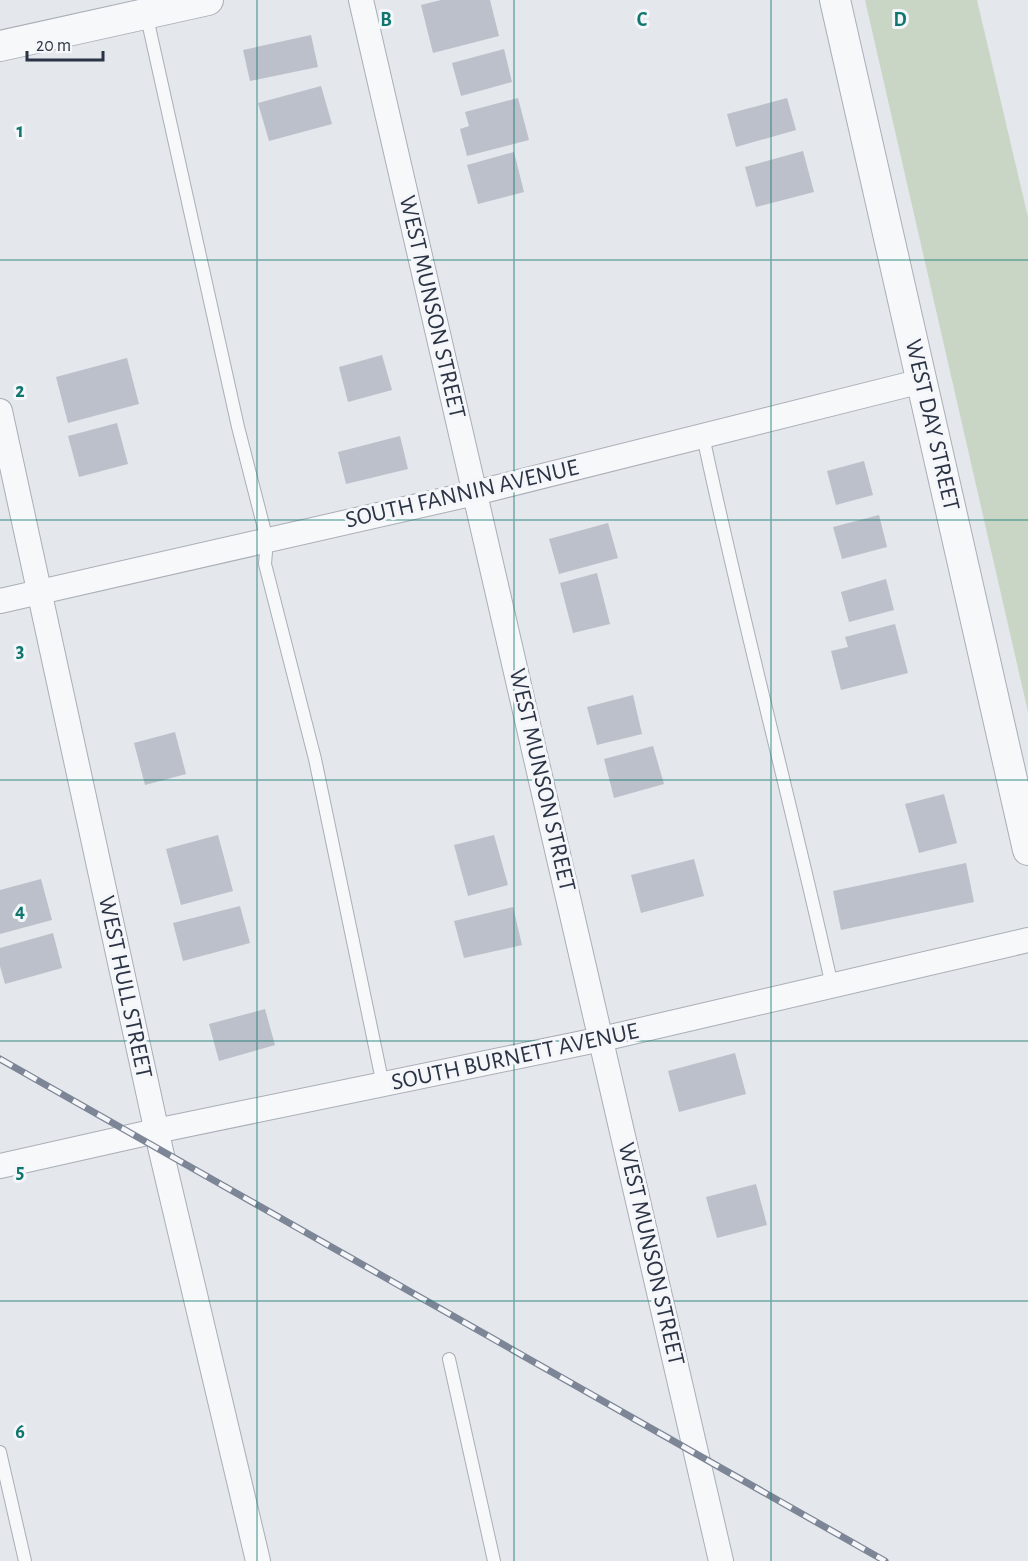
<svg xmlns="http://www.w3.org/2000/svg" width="1028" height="1561" font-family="'Alegreya Sans',sans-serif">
	<rect width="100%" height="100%" fill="#e4e7ec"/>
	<!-- green -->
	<path fill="#c9d6c5" d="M865,0H977L1028,217V712Z"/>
	<!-- building -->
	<g fill="#bbc0ca">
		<path d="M441,0H490L499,36L433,53L421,5Z"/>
		<path d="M311,35L318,67L250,81L243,50Z"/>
		<path d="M504,49L512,82L461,96L452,63Z"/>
		<path d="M321,86L332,124L269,141L258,103Z"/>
		<path d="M518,98L529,140L467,156L460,129L469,126L465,112Z"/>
		<path d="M787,98L796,130L736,147L727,114Z"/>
		<path d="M803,151L814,192L756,207L745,167Z"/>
		<path d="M514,152L524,192L478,204L467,165Z"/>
		<path d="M382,355L392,390L348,402L339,367Z"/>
		<path d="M127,358L139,404L68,423L56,377Z"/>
		<path d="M117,423L128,464L79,477L68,436Z"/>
		<path d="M400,436L408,469L346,484L338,452Z"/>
		<path d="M864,461L873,495L836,505L827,471Z"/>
		<path d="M879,515L887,547L842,559L833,527Z"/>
		<path d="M608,523L618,558L559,574L549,539Z"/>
		<path d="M597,573L610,624L573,633L560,583Z"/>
		<path d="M886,579L894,610L849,622L841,592Z"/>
		<path d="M895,624L908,673L841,690L831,651L848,647L845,637Z"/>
		<path d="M633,695L642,734L597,745L587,707Z"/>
		<path d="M175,732L186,774L145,785L134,743Z"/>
		<path d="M653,746L664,784L614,798L604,759Z"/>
		<path d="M944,794L957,843L919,853L905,804Z"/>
		<path d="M218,835L233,891L181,905L166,849Z"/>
		<path d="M494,835L508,885L468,896L454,845Z"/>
		<path d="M694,859L704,896L641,913L631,875Z"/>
		<path d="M966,863L974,902L841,930L833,891Z"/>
		<path d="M41,879L52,920L0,934V890Z"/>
		<path d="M240,906L250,943L183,961L173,923Z"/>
		<path d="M513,907L522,945L464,958L454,921Z"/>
		<path d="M53,933L62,968L5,984L0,966V948Z"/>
		<path d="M265,1009L275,1045L219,1061L209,1024Z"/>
		<path d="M735,1053L746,1094L679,1112L668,1071Z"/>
		<path d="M756,1184L767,1225L717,1238L706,1197Z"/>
	</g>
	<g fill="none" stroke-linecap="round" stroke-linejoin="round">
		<defs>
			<g id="service">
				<path d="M146,13L238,427L267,540L265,564L315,759L383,1085"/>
				<path d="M703,436C742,620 791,802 832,986"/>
				<path d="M449,1359L494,1561"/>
				<path d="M0,1452L25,1561"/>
			</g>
			<g id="minor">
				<path d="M361,0L721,1561"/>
				<path d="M0,411L161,1151L258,1561"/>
				<path d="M0,601L475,493L922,381"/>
				<path d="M0,1166L156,1131L602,1039L1028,940"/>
			</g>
			<g id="tertiary">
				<path d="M835,0L1028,850"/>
				<path d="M0,46L208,0"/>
			</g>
		</defs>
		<!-- service casing -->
		<use href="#service" stroke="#a9aeb7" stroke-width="14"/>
		<!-- minor casing -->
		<use href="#minor" stroke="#a9aeb7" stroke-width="26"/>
		<!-- tertiary casing -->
		<use href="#tertiary" stroke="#a9aeb7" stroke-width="32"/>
		<!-- service -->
		<use href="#service" stroke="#f7f8fa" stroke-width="12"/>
		<!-- minor -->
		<use href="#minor" stroke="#f7f8fa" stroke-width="24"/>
		<!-- tertiary -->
		<use href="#tertiary" stroke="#f7f8fa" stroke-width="30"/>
		<defs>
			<path id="rail" d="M0,1059L885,1561"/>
		</defs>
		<!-- rail casing -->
		<use href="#rail" stroke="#7d8696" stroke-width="7"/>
		<!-- rail -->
		<use href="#rail" stroke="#f4f6f9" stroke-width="4.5" stroke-dasharray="14" stroke-linecap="butt"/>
	</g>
	<!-- grid -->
	<path fill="none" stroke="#0f766e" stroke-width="1.5" stroke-opacity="0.55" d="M257,0V1561M514,0V1561M771,0V1561M0,260H1028M0,520H1028M0,780H1028M0,1041H1028M0,1301H1028"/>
	<g text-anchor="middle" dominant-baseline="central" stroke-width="6" stroke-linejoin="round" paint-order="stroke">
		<!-- street labels -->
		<g font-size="24" fill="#2b3445" stroke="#f4f6f9">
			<text transform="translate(432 307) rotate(77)">WEST MUNSON STREET</text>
			<text transform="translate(932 425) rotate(77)">WEST DAY STREET</text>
			<text transform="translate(462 494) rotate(-13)">SOUTH FANNIN AVENUE</text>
			<text transform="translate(542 780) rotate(77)">WEST MUNSON STREET</text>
			<text transform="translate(125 987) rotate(78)">WEST HULL STREET</text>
			<text transform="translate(515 1057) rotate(-12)">SOUTH BURNETT AVENUE</text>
			<text transform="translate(651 1254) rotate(77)">WEST MUNSON STREET</text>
		</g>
	</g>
	<g font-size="20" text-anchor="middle" font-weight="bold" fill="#0f766e" stroke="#f4f6f9" stroke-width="6" stroke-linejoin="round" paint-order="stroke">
		<text x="386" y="26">B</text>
		<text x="642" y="26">C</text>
		<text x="900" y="26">D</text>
		<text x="20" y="137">1</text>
		<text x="20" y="397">2</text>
		<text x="20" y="657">3</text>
		<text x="20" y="917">4</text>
		<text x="20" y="1178">5</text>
		<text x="20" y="1438">6</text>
	</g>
	<!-- scale -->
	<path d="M27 51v9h76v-9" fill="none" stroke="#2b3445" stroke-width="3"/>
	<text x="36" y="51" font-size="18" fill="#2b3445" stroke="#f4f6f9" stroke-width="4.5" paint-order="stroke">20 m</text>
</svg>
